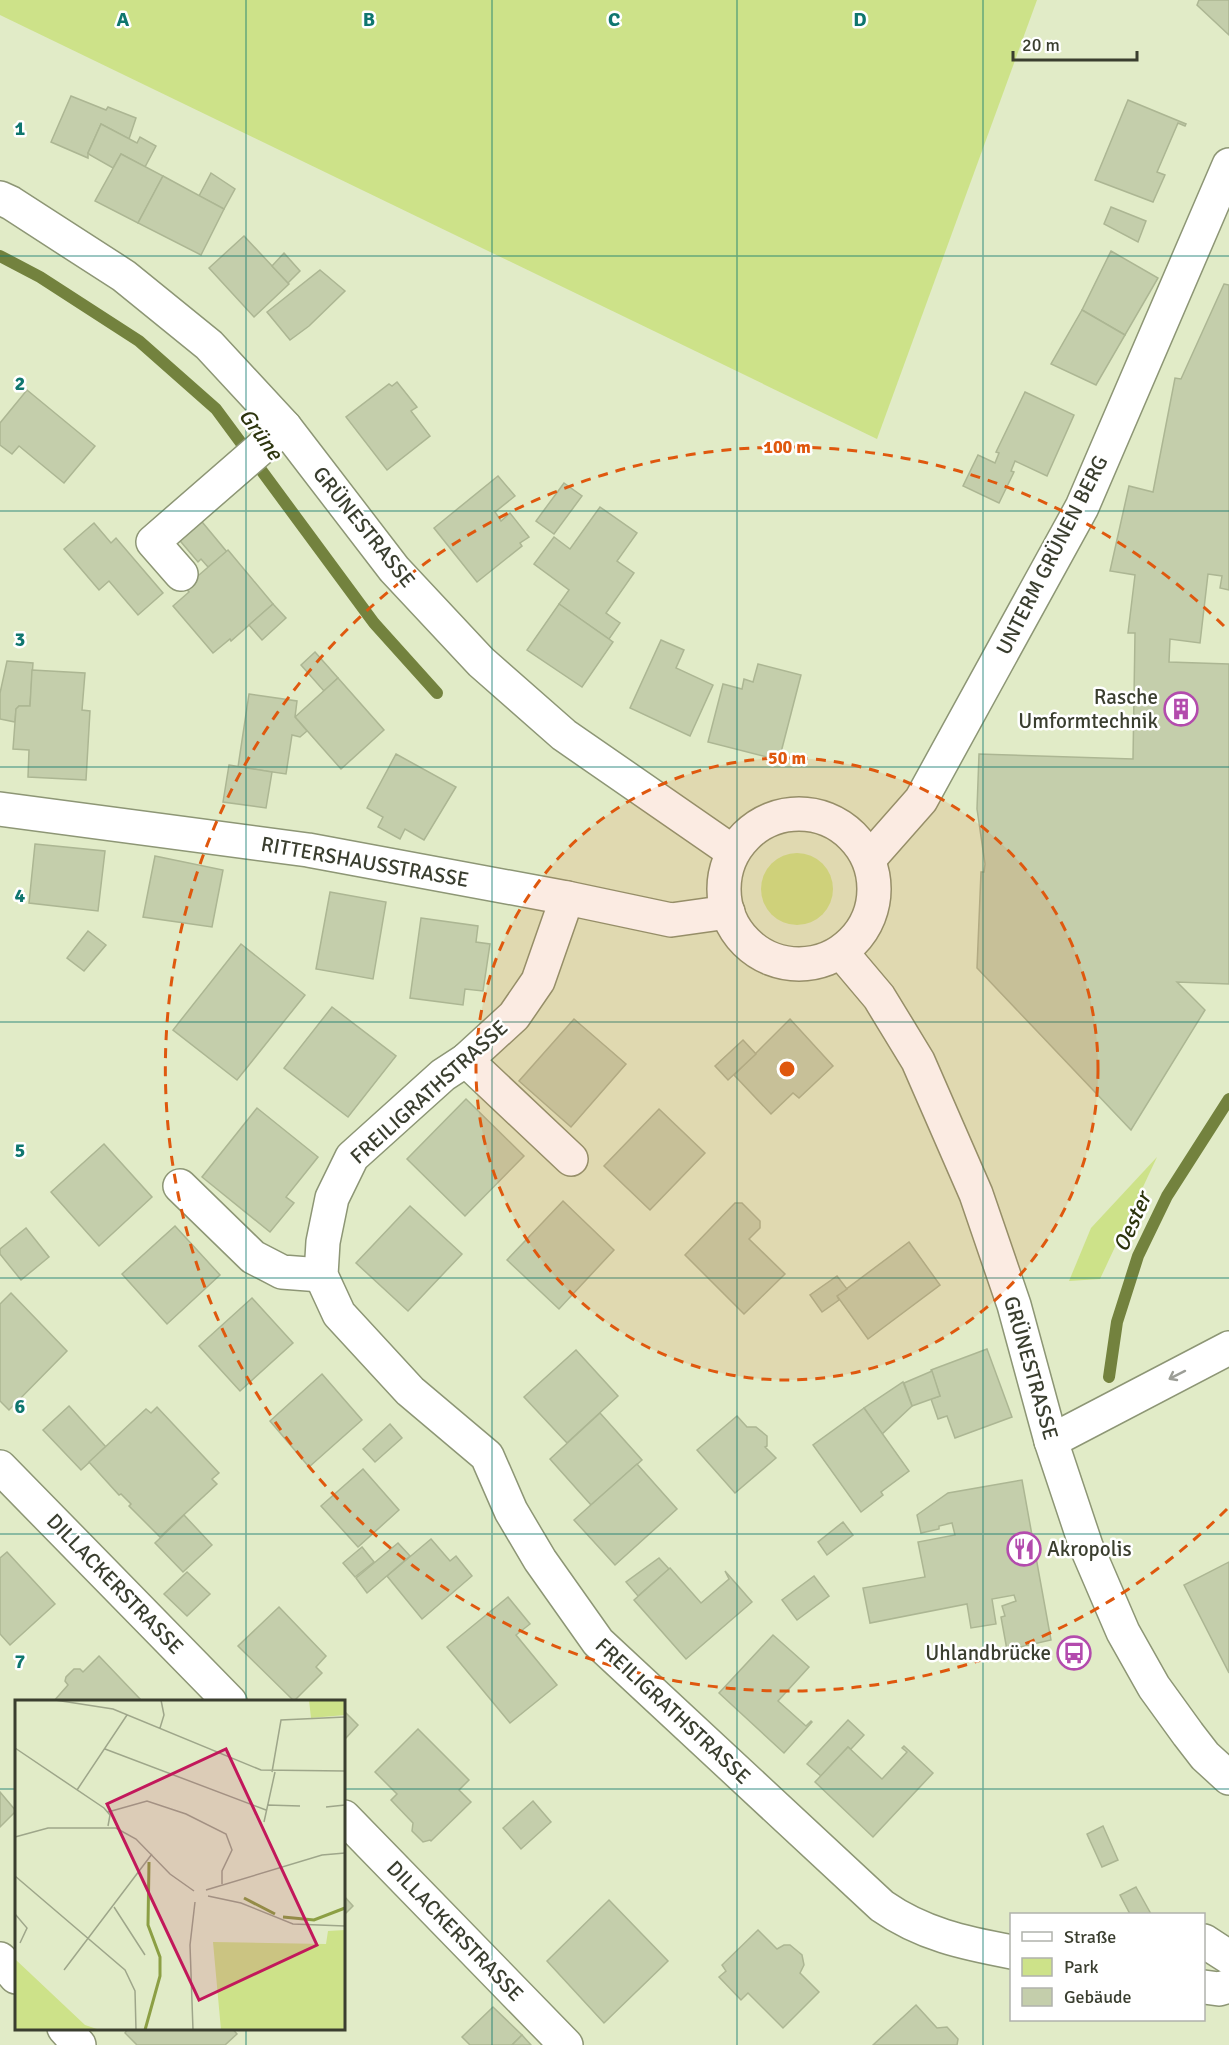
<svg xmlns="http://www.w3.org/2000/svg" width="1229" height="2045" font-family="Signika,sans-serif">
	<rect width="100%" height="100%" fill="#e1ebc7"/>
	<!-- green -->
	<g fill="#cde289">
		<path d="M0,0H1037L877,439L0,15Z"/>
		<circle cx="797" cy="889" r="36"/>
		<path d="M1157,1157L1100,1279L1069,1281L1091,1228Z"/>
	</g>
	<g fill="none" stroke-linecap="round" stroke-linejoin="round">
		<!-- stream -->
		<g stroke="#73823e" stroke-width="12">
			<path d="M0,256L40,277L139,341L216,409L374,623L437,693"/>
			<path d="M1109,1377L1117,1322L1138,1256L1167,1196L1229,1099"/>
		</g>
	</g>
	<!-- building -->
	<g fill="#c4ceab" stroke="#acb693" stroke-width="1.5">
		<path d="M1199,0H1229V35L1197,5Z"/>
		<path d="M71,96L106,110L108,107L136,118L129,139L101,124L88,153V158L51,142Z"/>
		<path d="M1128,100L1186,124L1185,126L1178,123L1157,172L1165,175L1153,202L1095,180Z"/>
		<path d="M101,124L137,143L140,137L156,146L145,167L121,154L113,168L90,155L88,153Z"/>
		<path d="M121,154L163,176L138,223L95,201Z"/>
		<path d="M211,173L235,189L224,209L199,196Z"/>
		<path d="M163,176L224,209L201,255L138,223Z"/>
		<path d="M1111,207L1146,221L1138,242L1104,224Z"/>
		<path d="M244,236L289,284L254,317L209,268Z"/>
		<path d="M1111,251L1158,278L1125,335L1082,310Z"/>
		<path d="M284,253L300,271L288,283L272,266Z"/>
		<path d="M320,270L345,291L309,326L290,340L267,312Z"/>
		<path d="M1224,284L1229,285V590L1220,588L1222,576L1208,574L1200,643L1170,639L1169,662L1229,664V984L1177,982L1205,1010L1131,1130L977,968L981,872H984L985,864L977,809L979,754L1133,759L1135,633H1128L1135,575L1110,571L1129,486L1153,492L1175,378L1181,379Z"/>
		<path d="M1082,310L1125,335L1096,385L1051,364Z"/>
		<path d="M397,382L417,407L411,411L430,436L387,470L346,417L389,384L392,386Z"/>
		<path d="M27,390L95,446L64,483L19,446L12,454L0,445V423Z"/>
		<path d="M1025,392L1074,415L1047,476L1015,461L1011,471L1014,472L999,503L963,486L978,455L995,463L999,453L996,452Z"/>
		<path d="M498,476L515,496L495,512L501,521L510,513L529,537L520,543L522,546L477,582L434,528Z"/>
		<path d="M564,483L582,496L554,534L536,521Z"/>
		<path d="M600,507L637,533L617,561L634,573L606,613L620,623L609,639L559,604L569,590L534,564L554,537L570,549Z"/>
		<path d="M198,517L227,552L208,567L201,559L198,562L176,536Z"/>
		<path d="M94,523L111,543L116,538L163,593L138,615L109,581L99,590L64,549Z"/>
		<path d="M228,550L273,604L231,641L230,639L213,653L173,606L189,592L185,587Z"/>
		<path d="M273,604L286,618L262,640L249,625Z"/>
		<path d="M559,604L613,642L582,687L527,650Z"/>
		<path d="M661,640L684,650L676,668L713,685L690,736L630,708Z"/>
		<path d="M315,652L338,678L324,691L301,665Z"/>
		<path d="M7,661L33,663L30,706H19L16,709L15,722L0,719V693Z"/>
		<path d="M758,664L801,675L779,760L708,742L723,684L742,689L744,679L753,682Z"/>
		<path d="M32,670L85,673L82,710L90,711L86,780L28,777L29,750L13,749L16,709L19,706H30Z"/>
		<path d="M338,678L384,730L341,769L295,717Z"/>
		<path d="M249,694L297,701L295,717L307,731L300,737L292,735L286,774L238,767Z"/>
		<path d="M396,754L456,787L424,840L405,829L400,839L378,827L383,817L367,808Z"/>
		<path d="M229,765L272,772L266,808L223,802Z"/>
		<path d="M35,844L105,851L98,911L29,903Z"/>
		<path d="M155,856L223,870L212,927L143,917Z"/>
		<path d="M330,892L386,902L373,979L316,969Z"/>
		<path d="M421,918L478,926L476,942L490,944L483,991L465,989L463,1005L410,998Z"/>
		<path d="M88,931L106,945L84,971L67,958Z"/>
		<path d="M241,944L305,995L237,1080L173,1030Z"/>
		<path d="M332,1007L396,1056L348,1117L284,1068Z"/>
		<path d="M574,1019L626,1064L571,1127L519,1081Z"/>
		<path d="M790,1019L833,1066L799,1098L793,1093L771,1114L734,1075Z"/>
		<path d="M743,1040L756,1054L728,1080L715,1066Z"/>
		<path d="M466,1099L524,1156L465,1216L407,1159Z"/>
		<path d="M257,1108L318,1157L286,1197L294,1203L270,1232L202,1177Z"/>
		<path d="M659,1109L705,1153L650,1210L604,1166Z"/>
		<path d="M104,1144L152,1197L99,1246L51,1192Z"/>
		<path d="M563,1201L614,1250L559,1309L507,1260Z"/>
		<path d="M735,1203H742L760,1221V1228L749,1239L785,1274L744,1314L685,1255Z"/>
		<path d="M410,1206L462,1254L408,1311L356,1263Z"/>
		<path d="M175,1226L220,1275L167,1324L122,1274Z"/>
		<path d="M26,1228L49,1257L21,1280L0,1254V1249Z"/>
		<path d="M909,1242L940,1285L868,1339L837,1296Z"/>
		<path d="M837,1276L847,1289L837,1296L839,1300L822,1312L810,1295Z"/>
		<path d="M11,1293L67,1351L9,1410L0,1401V1304Z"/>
		<path d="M252,1298L293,1343L240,1391L199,1346Z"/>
		<path d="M987,1349L1012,1417L955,1438L947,1416L938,1419L931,1399L940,1396L931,1370Z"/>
		<path d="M576,1350L618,1396L567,1443L524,1397Z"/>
		<path d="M932,1371L940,1396L912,1406L904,1383Z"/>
		<path d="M322,1374L362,1420L309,1467L270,1421Z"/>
		<path d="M903,1382L912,1406L882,1434L864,1408Z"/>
		<path d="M69,1406L106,1447L81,1470L43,1430Z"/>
		<path d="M157,1407L219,1473L212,1479L217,1484L160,1537L129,1506L131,1504L121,1494L119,1495L89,1462L146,1409L151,1413Z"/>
		<path d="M864,1408L909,1471L881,1492L883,1495L861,1512L813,1445Z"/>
		<path d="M600,1413L642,1460L591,1505L550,1459Z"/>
		<path d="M737,1416L747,1427H756L767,1436V1446L765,1447L776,1458L735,1493L697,1450Z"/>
		<path d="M390,1424L402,1438L375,1462L363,1449Z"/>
		<path d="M637,1464L677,1509L615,1565L574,1520Z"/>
		<path d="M363,1469L399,1510L358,1547L321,1506Z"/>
		<path d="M1022,1480L1051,1640L1007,1650L1001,1617L1005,1616L1002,1606L1016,1601L1014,1595L992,1599L996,1624L971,1628L967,1604L870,1623L863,1588L925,1577L918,1542L955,1535L952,1523L939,1526V1529L921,1533L917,1515L948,1493Z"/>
		<path d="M184,1515L212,1545L183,1572L155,1543Z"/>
		<path d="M843,1522L853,1535L827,1555L818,1542Z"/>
		<path d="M431,1539L450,1561L456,1556L472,1576L422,1619L387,1576Z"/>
		<path d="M398,1543L410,1556L367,1593L356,1578Z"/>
		<path d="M362,1547L374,1562L355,1577L343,1563Z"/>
		<path d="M7,1552L55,1604L10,1645L0,1634V1558Z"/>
		<path d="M659,1558L669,1569L638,1596L626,1582Z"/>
		<path d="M1229,1562V1673L1184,1585Z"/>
		<path d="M670,1568L701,1603L729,1579L725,1571L752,1602L686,1659L634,1600Z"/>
		<path d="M187,1572L210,1594L187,1616L164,1594Z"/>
		<path d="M814,1576L829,1596L797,1620L782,1600Z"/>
		<path d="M508,1597L530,1624L516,1635L557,1685L510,1723L447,1647Z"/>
		<path d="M279,1607L326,1656L316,1667L322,1673L294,1701L238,1646Z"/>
		<path d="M773,1635L809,1667L778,1701L806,1726L811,1721L812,1722L784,1753L719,1693Z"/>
		<path d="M99,1656L141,1700L139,1702H53L68,1685L65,1681L66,1677L74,1669H80L83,1672Z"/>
		<path d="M344,1711L358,1725L344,1740Z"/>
		<path d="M848,1720L864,1735L851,1749L848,1747L821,1776L807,1764Z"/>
		<path d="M418,1729L469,1780L459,1790L471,1802L431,1841L430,1840L423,1842L412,1831L413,1823L391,1800L397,1794L375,1772Z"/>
		<path d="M904,1746L933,1773L873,1837L815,1782L848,1747L882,1779L907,1752L902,1748Z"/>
		<path d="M0,1792L16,1811L0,1827Z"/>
		<path d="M533,1801L551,1822L521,1849L503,1828Z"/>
		<path d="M1103,1826L1118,1860L1102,1867L1087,1834Z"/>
		<path d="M1136,1887L1151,1914H1130L1120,1895Z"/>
		<path d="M344,1896L353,1906L344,1915Z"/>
		<path d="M609,1900L668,1961L604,2023L547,1961Z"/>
		<path d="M758,1930L777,1949L784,1945H790L802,1955L804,1965L800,1973L819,1992L783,2028L748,1993L741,2000L719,1977L726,1971L722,1965Z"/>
		<path d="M916,2005L937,2028L947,2027L958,2039L957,2045H873Z"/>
		<path d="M493,2007L522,2035L512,2045H470L462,2037Z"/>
		<path d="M128,2028H232L237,2034L225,2045H137L125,2033Z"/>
		<path d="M522,2035L531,2045H512Z"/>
	</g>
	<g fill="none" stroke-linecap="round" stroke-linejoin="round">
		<defs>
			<g id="minor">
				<path d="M0,198L11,203L124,276L209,345L285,427L394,569L481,662L564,735L733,852"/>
				<path d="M181,574L153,542L285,427"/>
				<path d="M0,809L308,850L567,898L671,920L728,912"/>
				<circle cx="799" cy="889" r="75"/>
				<path d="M869,859L921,800L1082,507L1229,165"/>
				<path d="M567,898L538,981L514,1016L466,1060L443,1075L352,1157L332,1198L323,1242L321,1275L339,1314L410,1391L487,1456L511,1511L540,1560L598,1642L882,1906C922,1934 964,1943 1012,1952"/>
				<path d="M841,952L879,997L918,1061L976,1194L1014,1305L1051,1441L1086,1546L1123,1632L1154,1687L1188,1734L1205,1756L1229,1778"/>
				<path d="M466,1060L571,1159"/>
				<path d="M180,1186L253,1257L282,1272L321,1275"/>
				<path d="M1051,1441L1229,1348"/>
				<path d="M0,1467L230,1702"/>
				<path d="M344,1817L566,2045"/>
				<path d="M1204,1941L1229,1957"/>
				<path d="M0,1959L16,1977"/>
				<path d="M1204,1987L1219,1989L1229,1986"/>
				<path d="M64,2028L79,2045"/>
			</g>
		</defs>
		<!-- minor casing -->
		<use href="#minor" stroke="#8d9675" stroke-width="36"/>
		<!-- minor -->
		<use href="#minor" stroke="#fff" stroke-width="33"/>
	</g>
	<!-- one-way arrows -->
	<defs><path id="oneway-shaft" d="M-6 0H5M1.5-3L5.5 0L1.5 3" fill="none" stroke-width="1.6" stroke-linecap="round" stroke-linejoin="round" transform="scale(1.5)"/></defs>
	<use stroke="#9c9e97" href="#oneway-shaft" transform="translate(1177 1375) rotate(153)"/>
	<!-- grid -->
	<path fill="none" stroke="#0f766e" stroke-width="1.5" stroke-opacity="0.55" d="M246,0V1702M492,0V2045M737,0V2045M983,0V2045M0,256H1229M0,511H1229M0,767H1229M0,1022H1229M0,1278H1229M0,1534H1229M0,1789H16M344,1789H1229M246,2028V2045"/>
	<!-- distance rings -->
	<circle cx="787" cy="1069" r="311" fill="#df580e" fill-opacity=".12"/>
	<g fill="none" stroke="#df580e" stroke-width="3" stroke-dasharray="10 8">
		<circle cx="787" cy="1069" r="311"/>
		<path d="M1227 1509A622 622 0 1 1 1227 629"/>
	</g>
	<!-- icons -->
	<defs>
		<symbol id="building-ring" viewBox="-11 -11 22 22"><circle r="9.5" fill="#fff" stroke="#b34bad" stroke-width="1.5"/><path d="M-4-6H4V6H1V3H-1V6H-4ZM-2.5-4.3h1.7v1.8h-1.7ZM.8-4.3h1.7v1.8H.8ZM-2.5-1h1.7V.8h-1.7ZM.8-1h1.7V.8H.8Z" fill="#b34bad"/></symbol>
		<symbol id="restaurant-ring" viewBox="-11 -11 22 22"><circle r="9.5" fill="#fff" stroke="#b34bad" stroke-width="1.5"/><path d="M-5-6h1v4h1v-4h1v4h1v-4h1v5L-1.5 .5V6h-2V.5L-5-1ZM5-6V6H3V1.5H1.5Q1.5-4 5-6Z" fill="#b34bad"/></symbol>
		<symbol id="bus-ring" viewBox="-11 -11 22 22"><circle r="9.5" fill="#fff" stroke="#b34bad" stroke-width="1.5"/><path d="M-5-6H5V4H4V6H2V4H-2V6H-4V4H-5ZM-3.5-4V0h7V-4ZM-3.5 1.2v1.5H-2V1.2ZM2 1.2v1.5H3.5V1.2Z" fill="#b34bad"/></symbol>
	</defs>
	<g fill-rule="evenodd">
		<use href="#building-ring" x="1162" y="690" width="38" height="38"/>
		<use href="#restaurant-ring" x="1005" y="1530" width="38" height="38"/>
		<use href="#bus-ring" x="1055" y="1634" width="38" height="38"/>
	</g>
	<g text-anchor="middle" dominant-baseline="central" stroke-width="5" stroke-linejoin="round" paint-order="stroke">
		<!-- street labels -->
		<g font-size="21" fill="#3a3e2f" stroke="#fff">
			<text transform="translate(364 527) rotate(51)">GRÜNESTRASSE</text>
			<text transform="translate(1052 555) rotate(-63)">UNTERM GRÜNEN BERG</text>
			<text transform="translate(365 862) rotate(10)">RITTERSHAUSSTRASSE</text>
			<text transform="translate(429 1092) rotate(-42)">FREILIGRATHSTRASSE</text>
			<text transform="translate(1031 1368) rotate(74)">GRÜNESTRASSE</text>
			<text transform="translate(115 1584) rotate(46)">DILLACKERSTRASSE</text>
			<text transform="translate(673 1711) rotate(43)">FREILIGRATHSTRASSE</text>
			<text transform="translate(455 1931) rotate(46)">DILLACKERSTRASSE</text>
		</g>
		<!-- poi labels -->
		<g font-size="21" fill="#3a3e2f" stroke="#fff" text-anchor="end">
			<text x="1158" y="697">Rasche<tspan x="1158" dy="24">Umformtechnik</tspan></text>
			<text x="1047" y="1549" text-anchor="start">Akropolis</text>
			<text x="1051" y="1653">Uhlandbrücke</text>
		</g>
		<!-- water labels -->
		<g font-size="22" font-style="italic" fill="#2c340d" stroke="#fff">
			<text transform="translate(261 434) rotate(54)">Grüne</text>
			<text transform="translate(1132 1222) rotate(-66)">Oester</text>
		</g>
	</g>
	<!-- overview -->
	<g transform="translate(15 1700)">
		<rect width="330" height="330" fill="#e1ebc7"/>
		<path d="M294,0H330V15L296,18ZM330,230V330H206L198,242L311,244L313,231ZM0,259L70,325L85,330H0Z" fill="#cde289"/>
		<path fill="none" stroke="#8c9f44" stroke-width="3" d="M229,198L260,214M268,217L299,220L330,208M130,330L145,276V257L133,225L134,162"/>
		<path fill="none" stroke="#9ea68a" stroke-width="1.5" d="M40,0L98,9L246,70L330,71M145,28L149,15L146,0M0,48L89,108L95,115L93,126M90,49L251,110M257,72L266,20L330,17M62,90L112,15M252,105L285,106M311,107L330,105M93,112L132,101L171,114L211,134L217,150L207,171V184M249,122L260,72M0,137L33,128H101L121,139L155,174L179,191M0,176L110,270L120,291L121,330M191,190L307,155L330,153M193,196L226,203L278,224L330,226M99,207L130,255M0,214L12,228L5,243M49,270L137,154M178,330L175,245L180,202"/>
		<path fill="#c2185b" fill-opacity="0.15" stroke="#c2185b" stroke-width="3" d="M211,49L302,245L184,300L92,104Z"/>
		<rect width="330" height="330" fill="none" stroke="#3a3e2f" stroke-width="3"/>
	</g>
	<g font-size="20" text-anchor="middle" font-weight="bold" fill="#0f766e" stroke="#fff" stroke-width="5" stroke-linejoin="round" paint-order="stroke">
		<text x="123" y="26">A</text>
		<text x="369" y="26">B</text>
		<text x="614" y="26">C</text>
		<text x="860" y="26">D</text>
		<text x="20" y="135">1</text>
		<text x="20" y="390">2</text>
		<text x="20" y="646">3</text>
		<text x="20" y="902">4</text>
		<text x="20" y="1157">5</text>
		<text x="20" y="1413">6</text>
		<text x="20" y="1668">7</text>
	</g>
	<circle cx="787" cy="1069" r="9" fill="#df580e" stroke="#fff" stroke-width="3"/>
	<g font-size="18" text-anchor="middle" font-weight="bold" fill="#df580e" stroke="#fff" stroke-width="5" stroke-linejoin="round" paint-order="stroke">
		<text x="787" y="453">100 m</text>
		<text x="787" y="764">50 m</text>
	</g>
	<!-- legend -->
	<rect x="1010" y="1913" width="195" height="108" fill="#ffffff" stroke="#b0b2ac" stroke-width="1.5"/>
	<rect x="1022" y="1932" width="30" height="9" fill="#ffffff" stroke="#b0b2ac" stroke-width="1.5"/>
	<text x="1064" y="1943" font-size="18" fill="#3a3e2f">Straße</text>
	<rect x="1022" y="1958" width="30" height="18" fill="#cde289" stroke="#b0b2ac" stroke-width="1.5"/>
	<text x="1064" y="1973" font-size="18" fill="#3a3e2f">Park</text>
	<rect x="1022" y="1988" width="30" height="18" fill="#c4ceab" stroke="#b0b2ac" stroke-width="1.5"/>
	<text x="1064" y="2003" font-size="18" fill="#3a3e2f">Gebäude</text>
	<!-- scale -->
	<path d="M1013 51v9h124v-9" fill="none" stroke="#3a3e2f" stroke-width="3"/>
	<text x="1022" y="51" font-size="18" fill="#3a3e2f" stroke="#ffffff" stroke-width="4.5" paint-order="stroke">20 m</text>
</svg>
